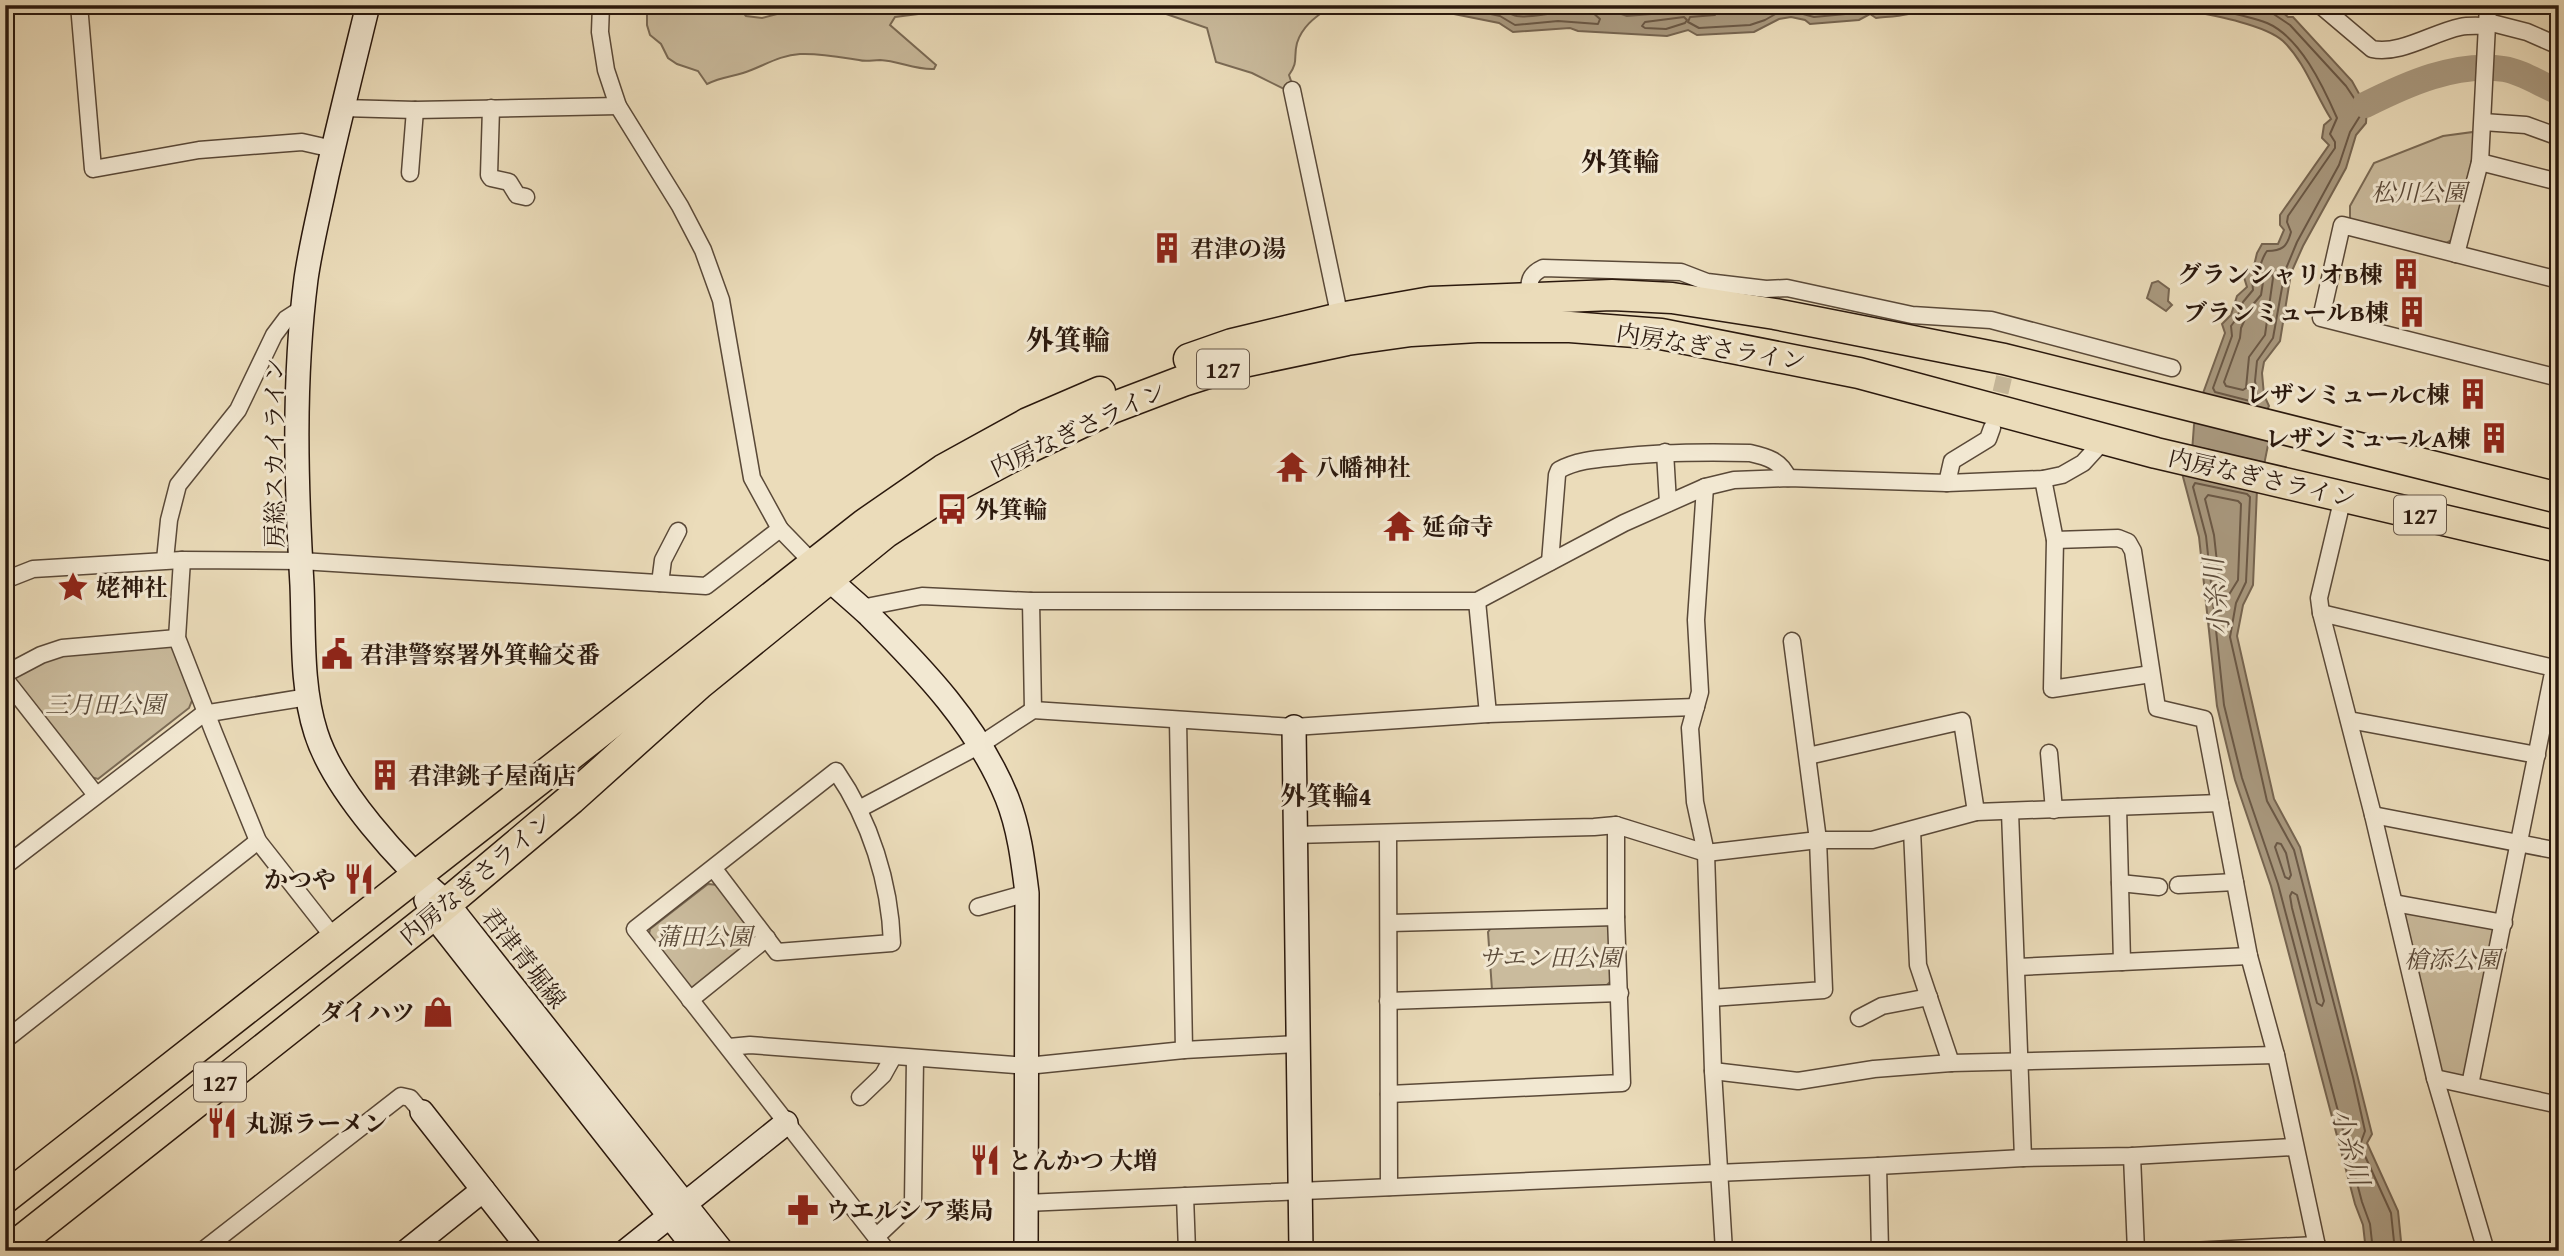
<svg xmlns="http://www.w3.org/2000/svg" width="2564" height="1256" font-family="'Gentium Book Plus','Noto Serif JP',serif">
	<rect width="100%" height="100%" fill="#ebdcba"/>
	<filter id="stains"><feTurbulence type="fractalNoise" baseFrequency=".00286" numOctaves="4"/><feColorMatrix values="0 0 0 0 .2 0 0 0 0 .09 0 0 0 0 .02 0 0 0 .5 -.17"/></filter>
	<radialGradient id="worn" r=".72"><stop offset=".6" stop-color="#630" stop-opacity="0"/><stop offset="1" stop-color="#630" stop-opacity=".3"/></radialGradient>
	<!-- green -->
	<g fill="#cabb9d" stroke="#7a6a55" stroke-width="2">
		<path d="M647,5H737L746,16L762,18L811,5H945L926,13L895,17L890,25L936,65L934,69C915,70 899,61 880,60C873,60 866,62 859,60C840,57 820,53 800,54C779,55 762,67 743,73C730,77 721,77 707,84L698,71L677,64L668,58L661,44L650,35L647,25Z"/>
		<path d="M1140,5H1326L1327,9C1314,18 1302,27 1297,43C1293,58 1299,61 1289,75L1291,81L1286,90L1252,73L1216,62L1207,28Z"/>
		<path d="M2473,132V160L2453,239L2446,243L2350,220V206L2374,163L2443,136Z"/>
		<path d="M172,644L193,698L189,708L98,779L91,777L14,678L15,674L55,655Z"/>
		<path d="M708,884L718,885L759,938L691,990L649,934L650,929Z"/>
		<path d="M2407,910L2492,927L2496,933L2464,1077L2445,1075L2440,1071L2403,913Z"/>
		<path d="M1605,922L1612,928L1611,981L1606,986L1492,990L1488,932L1491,928Z"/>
	</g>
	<!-- water -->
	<g fill="#a9997f" stroke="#766551" stroke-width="2">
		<path d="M1407,5H1564L1577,7L1594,5C1605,14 1615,11 1627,16L1762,5H1929C1915,16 1893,16 1876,18L1870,14L1859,20L1810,24L1805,20L1791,17L1779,19L1754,32L1697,35L1688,30L1667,36L1578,31L1570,28L1513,32L1499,23L1449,13L1436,8L1422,9Z"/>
		<path d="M2160,5H2274L2288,17H2293L2352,81L2363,101L2373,99L2387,91L2396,89C2393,104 2380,109 2367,108L2366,123L2356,135L2346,168L2303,246L2291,273L2280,341L2264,362L2262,373L2264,395L2269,406L2266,412L2202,396L2225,333L2222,324L2231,315L2237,296L2247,287L2243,274L2253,270L2257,253L2262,244H2278L2284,230L2280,225V215L2329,145L2322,138L2324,125L2331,119C2315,94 2305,62 2283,41C2261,21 2191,12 2160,5Z"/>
		<path d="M2158,281L2169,289L2168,301L2172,305L2166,311L2147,298L2152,283Z"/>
		<path d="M2197,417L2270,435L2263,470L2192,452L2194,425Z"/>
		<path d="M2182,473L2257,489L2253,585L2243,605L2237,636L2274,799L2300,847L2372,1134L2367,1143L2398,1211L2402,1251H2366L2363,1225L2355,1204L2271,886L2235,780L2217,706L2199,537Z"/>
	</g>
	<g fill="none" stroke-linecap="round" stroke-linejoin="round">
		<!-- shore -->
		<g stroke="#6a5846" stroke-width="2">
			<path d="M1449,5L1500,16L1515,25L1558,21L1598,24L1600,19L1592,12L1590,5"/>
			<path d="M1491,5C1502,8 1509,14 1517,16C1532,19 1558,9 1579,14L1581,11V5"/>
			<path d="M1719,5L1715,15L1690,17L1688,22L1699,28L1750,25L1765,20L1779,12L1792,11L1814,17L1856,13L1869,7L1879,11L1913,5"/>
			<path d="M2193,5C2217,11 2244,14 2267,23C2300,37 2323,86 2337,118L2330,134L2335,142V148L2288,216L2287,222L2291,232C2287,247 2282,251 2267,251C2260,260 2261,271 2252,279L2253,290L2243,302L2237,318L2231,326L2232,336L2213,388L2215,392L2254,402L2258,399L2255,381L2257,361L2273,338L2285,271L2297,242L2339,165L2350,132L2360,116V107L2346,86L2290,25L2272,13L2270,5"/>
			<path d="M1684,17L1687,20L1685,23L1666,29L1645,28L1642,26L1645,22Z"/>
			<path d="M2268,275H2272L2273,278L2265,335L2249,357L2246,388L2243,390L2226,386L2224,382L2240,338L2241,328L2250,308L2261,295L2263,282Z"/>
			<path d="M2208,495L2238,501L2241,504L2238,580L2225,601L2221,599L2214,535L2205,499Z"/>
			<path d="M2277,843L2281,844L2286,853L2291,875L2289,879L2285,877L2275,847Z"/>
			<path d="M2292,892L2297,895L2324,1001L2322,1006L2317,1003L2292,908L2290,896Z"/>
			<path d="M2373,1251L2370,1224L2362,1202L2278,884L2242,778L2224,705L2206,536L2193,487L2195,483L2247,494L2250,497L2246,582L2236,603L2230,637L2267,801L2294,850L2353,1077L2365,1131L2360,1145L2391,1213L2395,1251"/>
		</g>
		<!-- river -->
		<path stroke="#a9997f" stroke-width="26" d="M2365,105C2407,84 2455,62 2504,69C2520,71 2544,86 2559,92"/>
		<!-- street-tunnel -->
		<path stroke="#c4b597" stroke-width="16" stroke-dasharray="16 8" stroke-linecap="butt" d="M1995,416L2009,356"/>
		<defs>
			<g id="street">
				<path d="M79,5L93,169L199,150L302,142L333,149"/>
				<path d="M601,5L600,32L606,70L618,106L680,206L703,250L721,300L752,478L780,529L813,563"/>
				<path d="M2320,5L2372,49C2400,55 2432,33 2460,27C2469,25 2479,26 2488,26"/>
				<path d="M2488,22L2527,32L2559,46"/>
				<path d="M1292,90L1340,318"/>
				<path d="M343,108L415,110L618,106"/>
				<path d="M491,108L489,175L491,178L509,182L517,195L526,197"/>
				<path d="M2483,122L2526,125L2559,137"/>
				<path d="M2480,162L2559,182"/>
				<path d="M410,173L415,110"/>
				<path d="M2456,254L2480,162L2488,5"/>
				<path d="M2559,280L2342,225L2321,318L2559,378"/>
				<path d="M1529,298C1529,283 1528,275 1543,268L1681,272L1707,282L1766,289L1787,288L1912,315L1991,320L2172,368"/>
				<path d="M1665,452L1668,503"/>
				<path d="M2043,479L2055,540L2052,689L2151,674"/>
				<path d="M1947,483L1952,461L1988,439L1992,428"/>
				<path d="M1705,487L1696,620L1700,692L1690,728L1695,802L1706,853L1713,1071L1724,1251"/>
				<path d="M2343,497L2319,598L2321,613L2373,815L2435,1078L2486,1251"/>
				<path d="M2055,540L2118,538L2128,542L2133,551L2157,708L2204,719L2249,956L2276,1055L2318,1251"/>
				<path d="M165,560L169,520L178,485L238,410L274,335L286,319L303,308"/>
				<path d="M182,560L177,638L214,733L258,841L335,939"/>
				<path d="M1550,562L1557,475L1559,470C1577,460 1597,459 1618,457C1662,452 1706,452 1750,453C1768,457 1781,461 1788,478"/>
				<path d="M5,580L33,569L182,560L301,561L706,586L780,529"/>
				<path d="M660,583L663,560L678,531"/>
				<path d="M1031,601L1033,710"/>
				<path d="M1477,601L1488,714"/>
				<path d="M861,608L922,596L1031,601H1477L1624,523L1705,487L1734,480L1788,478L1947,483L2043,479L2062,475L2083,463L2104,440"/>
				<path d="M2321,613L2554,668L2470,1085"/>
				<path d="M5,674L41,655L62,648L177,638"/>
				<path d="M5,679L96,795"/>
				<path d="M1178,720L1184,1050"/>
				<path d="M2349,720L2537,755"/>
				<path d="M2049,753L2054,810"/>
				<path d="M1808,756L1962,721L1976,812"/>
				<path d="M2118,807L2122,962"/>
				<path d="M859,809L980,745L1033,710L1294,727L1488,714L1696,707"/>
				<path d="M2010,812L2023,1158"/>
				<path d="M2373,815L2559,851"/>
				<path d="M1912,830L1918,965L1951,1063"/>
				<path d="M1388,833L1389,1187"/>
				<path d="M1294,835L1594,827L1616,825L1706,853L1818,840H1872L1976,812L2220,803"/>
				<path d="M5,866L203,714L308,697"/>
				<path d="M714,869L777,952L892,943C890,883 870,820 836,771L635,929L887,1251"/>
				<path d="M2120,883L2159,887"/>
				<path d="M2178,885L2235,882"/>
				<path d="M2394,903L2504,923"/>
				<path d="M978,907L1027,893"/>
				<path d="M1390,923L1616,917"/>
				<path d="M2018,967L2249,956"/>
				<path d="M1711,998L1824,990L1818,840L1792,641"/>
				<path d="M690,1000L767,938"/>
				<path d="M1388,1001L1620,993"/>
				<path d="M1859,1018L1882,1006L1929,997"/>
				<path d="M5,1040L258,841"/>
				<path d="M729,1047L750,1045L1027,1066L1184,1050L1297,1044"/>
				<path d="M1713,1071L1798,1081L1874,1069L1951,1063L2276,1055"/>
				<path d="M2435,1078L2559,1105"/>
				<path d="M1389,1094L1622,1083L1616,917V825"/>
				<path d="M860,1097L883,1075L893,1057"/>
				<path d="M2132,1156L2136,1251"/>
				<path d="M1878,1166L1880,1251"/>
				<path d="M1185,1196L1187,1251"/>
				<path d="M1025,1203L1878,1166L2023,1158L2132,1156L2294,1147"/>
				<path d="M876,1237L913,1202L915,1059"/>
				<path d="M202,1251L401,1096L410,1098L422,1112"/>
				<path d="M2190,1251L2317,1245"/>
			</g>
			<g id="secondary">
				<path d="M368,5C354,62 340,118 327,175C320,209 311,244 306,279C293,381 296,483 302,585C304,633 301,687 316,733C334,790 401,864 447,903L722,1251"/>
				<path d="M818,568C834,585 852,599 869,615C923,669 978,726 1007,798C1019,828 1023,861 1027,893L1026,1251"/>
				<path d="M1294,727L1301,1251"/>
				<path d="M426,900L433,915L697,1251"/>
				<path d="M422,1112L531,1251"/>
				<path d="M407,1251L483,1190"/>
				<path d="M626,1251L786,1123"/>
			</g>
			<g id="highway">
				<path d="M1189,359L1232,344L1340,318L1431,302L1612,295L1672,298L1775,314L2004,359L2559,498"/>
				<path d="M5,1198L865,524L943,470L1028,423L1100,392"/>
				<path d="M8,1251L433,915L571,799L699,684L885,533L957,486L1030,447L1112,408L1183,381L1243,362L1347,340L1411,331L1477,327H1570L1661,334L1859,373L2156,453L2559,547"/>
			</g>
		</defs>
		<!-- street casing -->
		<use href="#street" stroke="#5a4938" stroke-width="19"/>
		<!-- secondary casing -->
		<use href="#secondary" stroke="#2a180d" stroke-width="26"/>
		<!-- highway casing -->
		<use href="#highway" stroke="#2a180d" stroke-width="33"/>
		<!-- street -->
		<use href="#street" stroke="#f2e8d2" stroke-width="16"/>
		<!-- secondary -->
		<use href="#secondary" stroke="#f2e8d2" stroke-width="23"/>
		<!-- highway -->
		<use href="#highway" stroke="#ebdcba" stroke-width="30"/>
	</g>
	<!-- icons -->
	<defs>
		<symbol id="building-bare" viewBox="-9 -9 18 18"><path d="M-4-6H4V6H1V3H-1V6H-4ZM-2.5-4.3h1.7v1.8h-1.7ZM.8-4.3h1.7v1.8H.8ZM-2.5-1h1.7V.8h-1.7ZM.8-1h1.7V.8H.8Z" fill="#8f2418" stroke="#f2e8d2" stroke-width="2.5" paint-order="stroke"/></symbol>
		<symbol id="temple-bare" viewBox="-9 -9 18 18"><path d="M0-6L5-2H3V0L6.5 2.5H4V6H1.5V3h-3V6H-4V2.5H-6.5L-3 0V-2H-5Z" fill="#8f2418" stroke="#f2e8d2" stroke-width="2.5" paint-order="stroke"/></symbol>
		<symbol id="bus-bare" viewBox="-9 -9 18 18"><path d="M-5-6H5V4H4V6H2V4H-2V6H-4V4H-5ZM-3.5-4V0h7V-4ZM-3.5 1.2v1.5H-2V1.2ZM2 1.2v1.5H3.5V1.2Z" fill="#8f2418" stroke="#f2e8d2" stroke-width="2.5" paint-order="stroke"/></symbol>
		<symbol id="sight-bare" viewBox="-9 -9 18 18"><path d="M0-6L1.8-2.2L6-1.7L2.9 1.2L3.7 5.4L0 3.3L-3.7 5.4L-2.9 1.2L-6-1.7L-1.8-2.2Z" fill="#8f2418" stroke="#f2e8d2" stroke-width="2.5" paint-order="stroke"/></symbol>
		<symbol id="civic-bare" viewBox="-9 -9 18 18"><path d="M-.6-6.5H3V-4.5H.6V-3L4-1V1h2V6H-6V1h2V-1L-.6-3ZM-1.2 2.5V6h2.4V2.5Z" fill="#8f2418" stroke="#f2e8d2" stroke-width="2.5" paint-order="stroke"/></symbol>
		<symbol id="restaurant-bare" viewBox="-9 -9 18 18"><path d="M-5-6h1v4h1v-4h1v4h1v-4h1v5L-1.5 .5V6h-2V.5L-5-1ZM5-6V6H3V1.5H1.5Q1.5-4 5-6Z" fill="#8f2418" stroke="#f2e8d2" stroke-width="2.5" paint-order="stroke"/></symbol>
		<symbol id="shop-bare" viewBox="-9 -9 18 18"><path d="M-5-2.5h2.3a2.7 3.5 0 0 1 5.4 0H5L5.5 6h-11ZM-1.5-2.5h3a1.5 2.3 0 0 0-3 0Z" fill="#8f2418" stroke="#f2e8d2" stroke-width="2.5" paint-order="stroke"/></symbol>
		<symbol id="pharmacy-bare" viewBox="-9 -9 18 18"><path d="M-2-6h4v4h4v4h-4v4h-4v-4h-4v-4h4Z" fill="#8f2418" stroke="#f2e8d2" stroke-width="2.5" paint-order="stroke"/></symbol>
	</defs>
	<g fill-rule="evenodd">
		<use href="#building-bare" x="1145" y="226" width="44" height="44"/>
		<use href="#building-bare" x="2384" y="252" width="44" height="44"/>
		<use href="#building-bare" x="2390" y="290" width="44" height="44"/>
		<use href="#building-bare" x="2451" y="372" width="44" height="44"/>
		<use href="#building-bare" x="2472" y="416" width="44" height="44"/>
		<use href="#temple-bare" x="1270" y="445" width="44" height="44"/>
		<use href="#bus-bare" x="930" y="487" width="44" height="44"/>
		<use href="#temple-bare" x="1377" y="504" width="44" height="44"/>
		<use href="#sight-bare" x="51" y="565" width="44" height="44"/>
		<use href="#civic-bare" x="315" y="632" width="44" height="44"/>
		<use href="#building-bare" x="363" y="753" width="44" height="44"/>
		<use href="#restaurant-bare" x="337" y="857" width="44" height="44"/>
		<use href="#shop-bare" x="416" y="990" width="44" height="44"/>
		<use href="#restaurant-bare" x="200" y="1101" width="44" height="44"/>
		<use href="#restaurant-bare" x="963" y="1138" width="44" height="44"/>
		<use href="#pharmacy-bare" x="781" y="1188" width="44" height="44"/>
	</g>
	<g text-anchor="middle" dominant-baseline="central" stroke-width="6" stroke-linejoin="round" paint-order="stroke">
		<!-- shield labels -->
		<g fill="#f2e8d2" stroke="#665648" stroke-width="2">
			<rect x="1197" y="349.5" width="52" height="39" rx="5"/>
			<rect x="2394" y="495.5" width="52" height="39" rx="5"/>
			<rect x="194" y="1062.5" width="52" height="39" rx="5"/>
		</g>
		<g font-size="23" font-weight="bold" fill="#2a180d">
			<text x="1223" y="369">127</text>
			<text x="2420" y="515">127</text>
			<text x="220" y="1082">127</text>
		</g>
		<!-- park labels -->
		<g font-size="24" font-style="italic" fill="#5a4938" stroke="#f2e8d2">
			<text x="2419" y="192">松川公園</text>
			<text x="105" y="704">三月田公園</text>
			<text x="704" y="936">蒲田公園</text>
			<text x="1550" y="957">サエン田公園</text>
			<text x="2452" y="959">槍添公園</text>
		</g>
		<!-- poi labels -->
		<g font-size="24" font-weight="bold" fill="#2a180d" stroke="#f2e8d2" text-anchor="start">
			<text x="1190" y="248">君津の湯</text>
			<text x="2383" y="274" text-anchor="end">グランシャリオB棟</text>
			<text x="2389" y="312" text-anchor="end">ブランミュールB棟</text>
			<text x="2450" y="394" text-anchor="end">レザンミュールC棟</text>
			<text x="2471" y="438" text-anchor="end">レザンミュールA棟</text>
			<text x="1315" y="467">八幡神社</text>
			<text x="975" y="509">外箕輪</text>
			<text x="1422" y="526">延命寺</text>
			<text x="96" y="587">姥神社</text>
			<text x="360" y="654">君津警察署外箕輪交番</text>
			<text x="408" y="775">君津銚子屋商店</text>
			<text x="336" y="879" text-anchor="end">かつや</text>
			<text x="415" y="1012" text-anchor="end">ダイハツ</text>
			<text x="245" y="1123">丸源ラーメン</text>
			<text x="1008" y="1160">とんかつ 大増</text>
			<text x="826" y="1210">ウエルシア薬局</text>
		</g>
		<!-- street labels -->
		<g font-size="24" fill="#2a180d" stroke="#f2e8d2">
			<text transform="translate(1711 347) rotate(9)">内房なぎさライン</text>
			<text transform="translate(1078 429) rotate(-25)">内房なぎさライン</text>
			<text transform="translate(274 453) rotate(-90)">房総スカイライン</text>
			<text transform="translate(2262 478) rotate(13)">内房なぎさライン</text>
			<text transform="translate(476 878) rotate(-40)">内房なぎさライン</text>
			<text transform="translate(524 958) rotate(52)">君津青堀線</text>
		</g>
		<!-- neighbourhood labels -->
		<g font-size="26" font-weight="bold" fill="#2a180d" stroke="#f2e8d2">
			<text x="1620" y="161">外箕輪</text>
			<text x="1326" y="795">外箕輪4</text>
		</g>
		<!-- water labels -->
		<g font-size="26" font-style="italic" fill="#5d4c3b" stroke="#f2e8d2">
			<text transform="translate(2216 597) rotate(-95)">小糸川</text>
			<text transform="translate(2351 1147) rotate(75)">小糸川</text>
		</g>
		<!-- quarter labels -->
		<g font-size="28" font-weight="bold" fill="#2a180d" stroke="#f2e8d2">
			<text x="1068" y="339">外箕輪</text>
		</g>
	</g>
	<!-- margin -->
	<rect width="2564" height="1256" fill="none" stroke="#ebdcba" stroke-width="28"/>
	<rect x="7" y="7" width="2550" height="1242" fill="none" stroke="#2a180d" stroke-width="3.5"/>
	<rect x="14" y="14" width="2536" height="1228" fill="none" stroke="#2a180d" stroke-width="2"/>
	<rect width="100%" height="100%" filter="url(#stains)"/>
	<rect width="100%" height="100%" fill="url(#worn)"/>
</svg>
